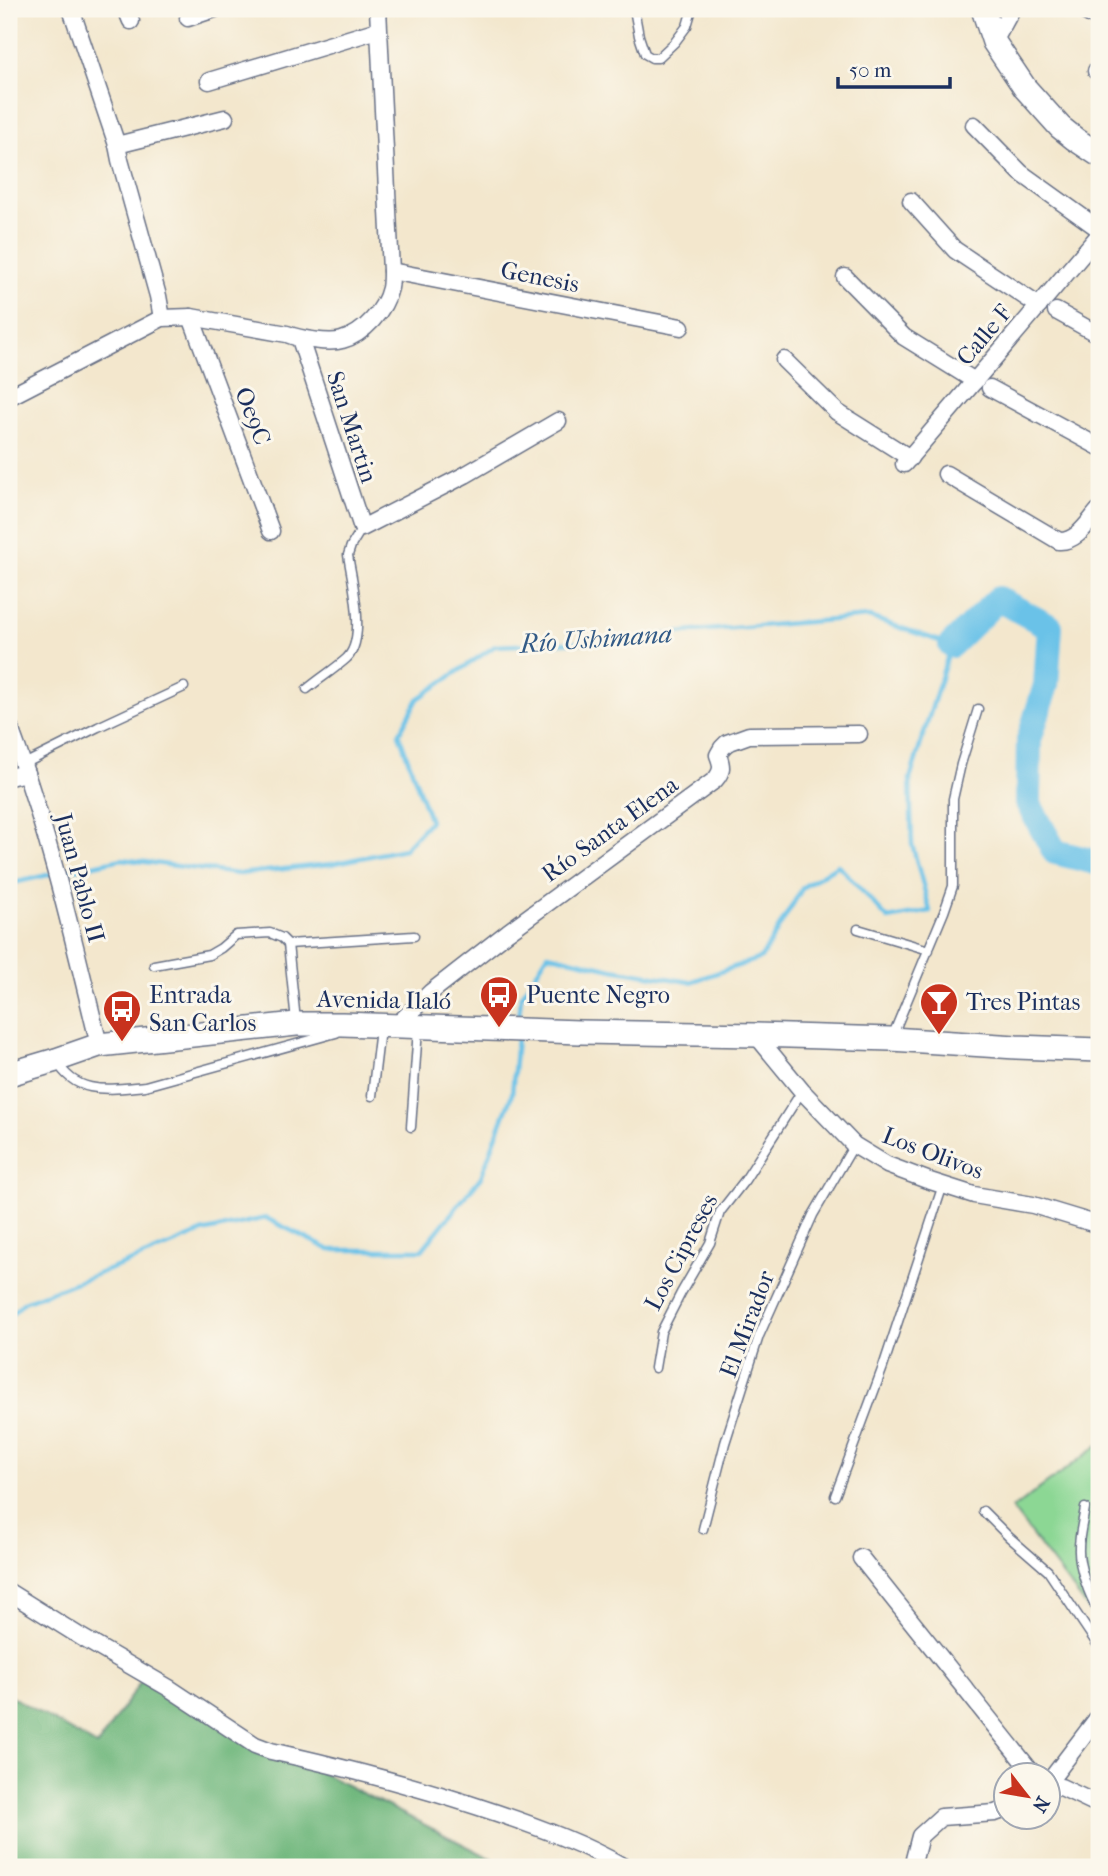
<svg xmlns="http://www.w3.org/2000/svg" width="1108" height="1876" font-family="'IM FELL French Canon',serif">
	<rect width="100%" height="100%" fill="#fbf7ec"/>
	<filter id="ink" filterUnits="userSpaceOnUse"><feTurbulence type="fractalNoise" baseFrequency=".0143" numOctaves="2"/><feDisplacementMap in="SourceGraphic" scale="14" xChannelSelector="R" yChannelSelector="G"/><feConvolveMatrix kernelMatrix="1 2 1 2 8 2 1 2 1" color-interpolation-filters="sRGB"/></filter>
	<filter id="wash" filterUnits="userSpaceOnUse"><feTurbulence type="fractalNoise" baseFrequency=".00686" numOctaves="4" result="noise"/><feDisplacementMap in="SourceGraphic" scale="28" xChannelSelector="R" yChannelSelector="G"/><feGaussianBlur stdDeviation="1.57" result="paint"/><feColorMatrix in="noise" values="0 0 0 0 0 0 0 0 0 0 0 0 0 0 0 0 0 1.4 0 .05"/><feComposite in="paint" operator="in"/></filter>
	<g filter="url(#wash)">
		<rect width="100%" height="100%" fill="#f3e7cd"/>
		<!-- green -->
		<path fill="#8cd794" stroke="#548379" stroke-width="2" d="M1099,1445V1623L1012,1509Z"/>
		<!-- forest -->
		<path fill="#71b87e" stroke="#46746e" stroke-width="2" d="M141,1681L508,1867H9V1695L97,1746Z"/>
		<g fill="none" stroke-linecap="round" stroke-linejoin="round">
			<!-- stream -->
			<g stroke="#6bc2e8" stroke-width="4.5">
				<path d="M61,872L122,859L238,874L331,864L404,849L430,821L399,734L418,699L495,646L609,641L695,631L869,617L951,645L910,779L912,844L930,911L888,919L838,865L803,887L761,958L690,982L612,969L548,954L521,997L518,1023"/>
				<path d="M9,884L52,874"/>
				<path d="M9,1317L24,1302L132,1261L202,1232L266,1218L330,1250H422L481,1177L512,1094L517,1038"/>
				<path d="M9,1858L24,1867"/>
			</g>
			<!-- river -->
			<path stroke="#6bc2e8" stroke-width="26" d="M951,645L998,599L1050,627L1046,685L1029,740L1028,803L1055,852L1099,863"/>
		</g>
	</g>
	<g filter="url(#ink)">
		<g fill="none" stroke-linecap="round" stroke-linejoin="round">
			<defs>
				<g id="lane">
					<path d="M634,9L639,36L645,54L652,58H658L675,42L687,26L692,9"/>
					<path d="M307,689C320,678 335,669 347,658C367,638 352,581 348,555L351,546L362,528"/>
					<path d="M24,764L98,727L184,687"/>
					<path d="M858,929L929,950"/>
					<path d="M288,944L414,936"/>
					<path d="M154,965L209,955L221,948L236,935L270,933L282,938L288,944L296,1021"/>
					<path d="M892,1037L944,912L953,886V799L961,764L978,709"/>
					<path d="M56,1060C76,1097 111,1089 145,1086L336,1033"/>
					<path d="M372,1096L380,1029"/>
					<path d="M411,1127L418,1029"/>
					<path d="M655,1368L661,1332L681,1293L710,1243L720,1212L745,1180L802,1091"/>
					<path d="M835,1496L883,1367L943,1185"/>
					<path d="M1085,1508C1083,1521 1079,1535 1079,1548C1078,1566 1089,1596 1099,1612"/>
					<path d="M983,1511L1009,1537L1048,1571L1099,1647"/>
					<path d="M703,1529L725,1443L759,1336L813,1215L854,1145"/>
				</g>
				<g id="street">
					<path d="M71,9L117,145"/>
					<path d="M126,9L131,21"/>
					<path d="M1080,9L1099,19"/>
					<path d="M188,18L215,9"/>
					<path d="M994,42L1012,9"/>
					<path d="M1096,71H1099"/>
					<path d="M209,81L378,30"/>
					<path d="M974,125L1021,173L1099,229"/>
					<path d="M911,201L955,250L1039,306"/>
					<path d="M391,271L681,327"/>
					<path d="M845,277L904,337L975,381"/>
					<path d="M1056,311L1099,335"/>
					<path d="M191,317L271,531"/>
					<path d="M162,318L158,296L120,160L117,145L225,118"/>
					<path d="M300,339L362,528L465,475L558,421"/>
					<path d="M784,360L837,412L910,458"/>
					<path d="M990,388L1099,447"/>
					<path d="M9,397L162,318L191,317L287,334C299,339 330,344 342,340C364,334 385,310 390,288C391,283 391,277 391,271L378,9"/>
					<path d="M904,464L1099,235"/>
					<path d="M946,474L1059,541C1077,542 1088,522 1099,510"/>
					<path d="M9,725C48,829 73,937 99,1045"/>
					<path d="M9,777L26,773"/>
					<path d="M396,1026L431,992L508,932L715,780C723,771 722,765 718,755L722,748L727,743L749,735L859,734"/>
					<path d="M756,1035L802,1091L854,1145L887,1165L927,1180L974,1195L1033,1205L1099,1225"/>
					<path d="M861,1558L1033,1774"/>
					<path d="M9,1592L81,1637L169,1688L255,1745L271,1751C347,1768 423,1788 497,1813C541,1828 584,1844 624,1867"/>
					<path d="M1048,1783L1099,1716"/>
					<path d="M1048,1788L1061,1787L1099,1805"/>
					<path d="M914,1867L913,1863L920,1836L941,1817L995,1813L1006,1809"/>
				</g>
				<g id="secondary">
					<path d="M983,9L994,42L1025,88L1060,127L1075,139L1099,155"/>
					<path d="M9,1074L56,1060L99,1045L296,1024H342L580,1032L756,1035L891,1039L1016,1047L1099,1050"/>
				</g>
			</defs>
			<!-- lane casing -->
			<use href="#lane" stroke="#676f85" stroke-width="11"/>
			<!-- street casing -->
			<use href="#street" stroke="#676f85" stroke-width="19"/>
			<!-- secondary casing -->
			<use href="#secondary" stroke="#676f85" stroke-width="26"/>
			<!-- lane -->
			<use href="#lane" stroke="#fff" stroke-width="8"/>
			<!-- street -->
			<use href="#street" stroke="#fff" stroke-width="16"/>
			<!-- secondary -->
			<use href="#secondary" stroke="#fff" stroke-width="23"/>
		</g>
	</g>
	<!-- icons -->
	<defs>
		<symbol id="bus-pin" viewBox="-11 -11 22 30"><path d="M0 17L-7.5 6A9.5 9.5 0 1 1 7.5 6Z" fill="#c8321e" stroke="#fbf7ec"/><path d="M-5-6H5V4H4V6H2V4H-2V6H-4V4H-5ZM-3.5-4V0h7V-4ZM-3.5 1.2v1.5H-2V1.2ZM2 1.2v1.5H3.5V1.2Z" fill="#fff"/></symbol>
		<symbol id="bar-pin" viewBox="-11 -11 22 30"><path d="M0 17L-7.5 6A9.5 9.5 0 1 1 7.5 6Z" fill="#c8321e" stroke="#fbf7ec"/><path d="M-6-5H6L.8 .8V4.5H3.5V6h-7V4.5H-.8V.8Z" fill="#fff"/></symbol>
	</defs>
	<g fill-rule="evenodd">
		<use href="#bus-pin" x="477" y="973" width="44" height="60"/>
		<use href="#bar-pin" x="917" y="980" width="44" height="60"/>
		<use href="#bus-pin" x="100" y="987" width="44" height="60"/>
	</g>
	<g text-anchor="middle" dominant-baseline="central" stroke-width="6" stroke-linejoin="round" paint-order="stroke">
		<!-- street labels -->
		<g font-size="24" fill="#1b2f5e" stroke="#fbf7ec">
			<text transform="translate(540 277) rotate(11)">Genesis</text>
			<text transform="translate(984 335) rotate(-50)">Calle F</text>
			<text transform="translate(253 416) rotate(69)">Oe9C</text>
			<text transform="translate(352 427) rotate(72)">San Martin</text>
			<text transform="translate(610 829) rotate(-36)">Río Santa Elena</text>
			<text transform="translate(80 878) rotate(75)">Juan Pablo II</text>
			<text transform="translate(384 1000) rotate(1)">Avenida Ilaló</text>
			<text transform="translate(933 1153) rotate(21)">Los Olivos</text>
			<text transform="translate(681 1252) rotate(-62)">Los Cipreses</text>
			<text transform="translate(747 1324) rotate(-69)">El Mirador</text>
		</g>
		<!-- poi labels -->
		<g font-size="24" fill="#1b2f5e" stroke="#fbf7ec" text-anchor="start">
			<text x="149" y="995">Entrada<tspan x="149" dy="28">San Carlos</tspan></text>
			<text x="526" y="995">Puente Negro</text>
			<text x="966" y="1002">Tres Pintas</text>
		</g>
		<!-- water labels -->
		<g font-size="26" font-style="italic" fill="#335b87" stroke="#fbf7ec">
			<text transform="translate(596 639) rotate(-4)">Río Ushimana</text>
		</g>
	</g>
	<!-- margin -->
	<rect width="1108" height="1876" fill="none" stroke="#fbf7ec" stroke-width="35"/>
	<!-- north arrow -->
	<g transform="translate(1027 1796) rotate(121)"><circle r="33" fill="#fbf7ec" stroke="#a1a7b3" stroke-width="2"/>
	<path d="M0-5L12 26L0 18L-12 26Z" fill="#c8321e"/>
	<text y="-10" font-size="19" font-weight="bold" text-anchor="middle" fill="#1b2f5e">N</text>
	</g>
	<!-- scale -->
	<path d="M838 77v10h112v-10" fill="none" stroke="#1b2f5e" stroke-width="3.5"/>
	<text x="849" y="77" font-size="21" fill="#1b2f5e" stroke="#fbf7ec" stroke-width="5" paint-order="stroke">50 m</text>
</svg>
